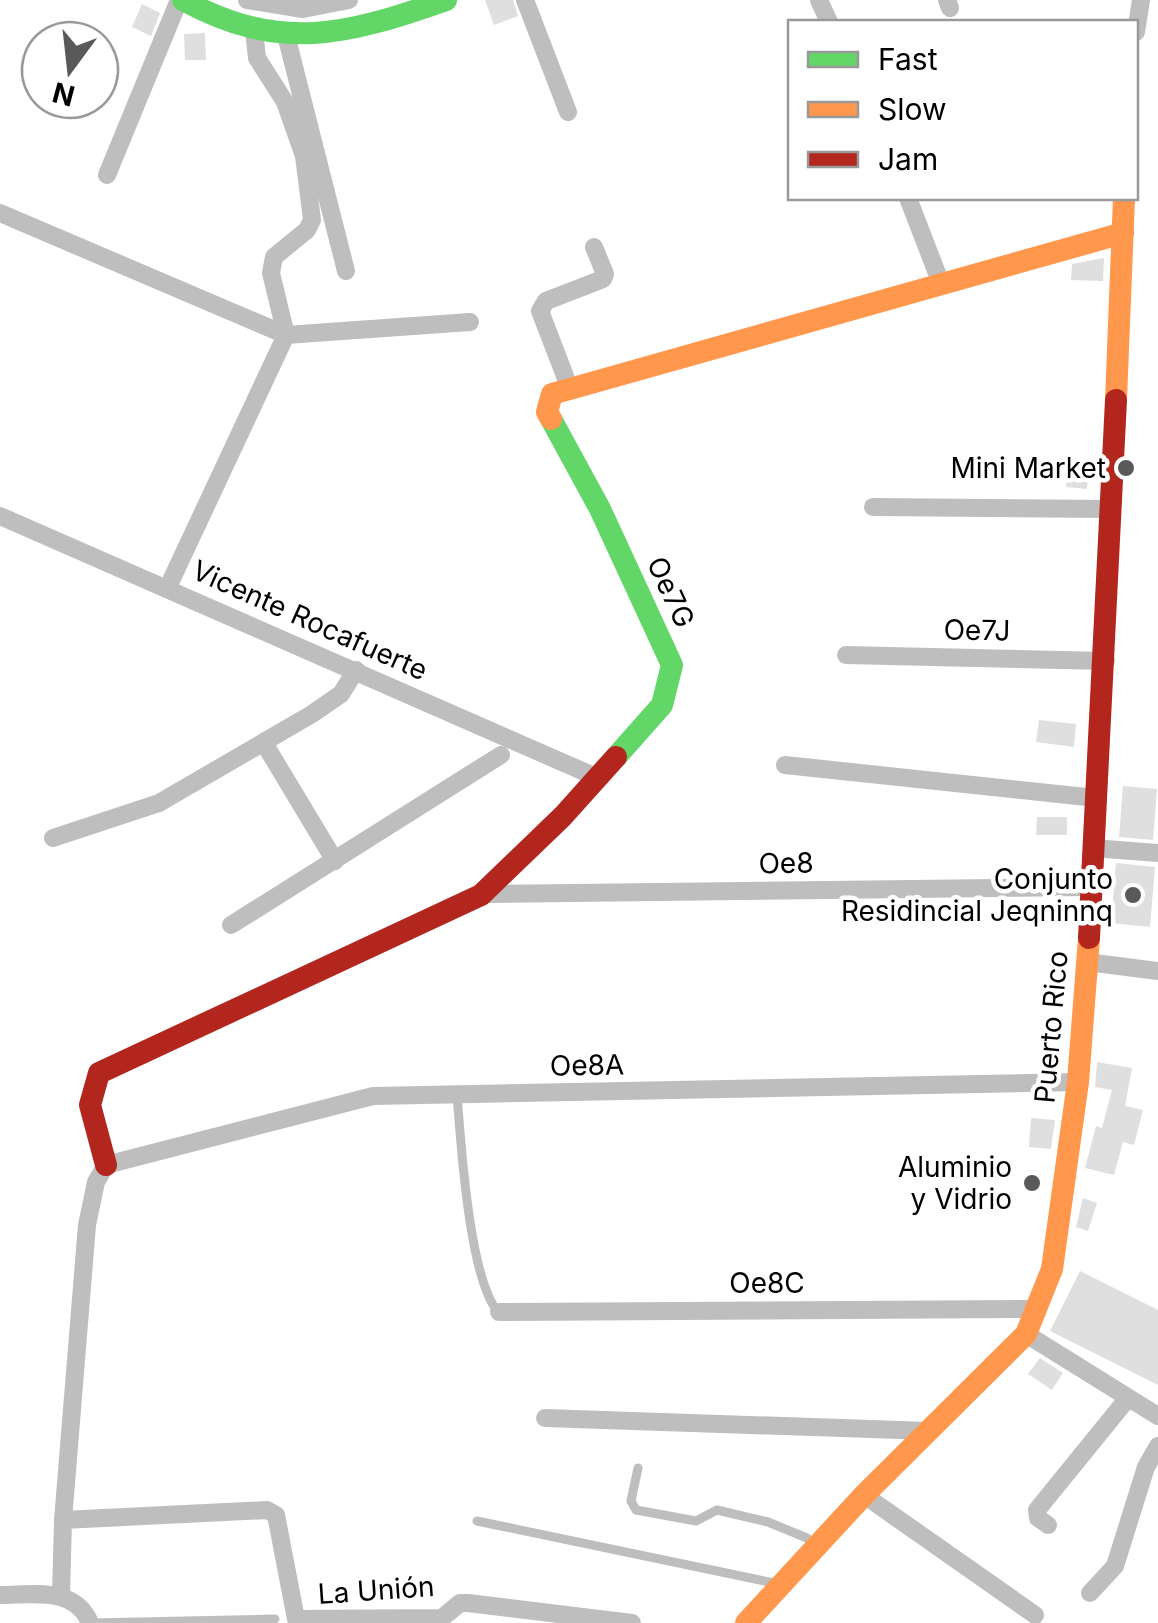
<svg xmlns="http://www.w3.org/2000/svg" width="1158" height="1623" font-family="Inter,sans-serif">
	<rect width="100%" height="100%" fill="#fff"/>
	<!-- building -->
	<g fill="#dfdfdf">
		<path d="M485,0H513L518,16L494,25Z"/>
		<path d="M142,4L160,13L151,36L132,27Z"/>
		<path d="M205,33L206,60H185L184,34Z"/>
		<path d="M1104,258L1103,281L1071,280L1072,264Z"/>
		<path d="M1068,462L1089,463L1087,489L1066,487Z"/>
		<path d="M1039,720L1076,724L1074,747L1036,742Z"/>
		<path d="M1123,786L1157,789L1153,840L1119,837Z"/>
		<path d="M1037,817H1067V835H1036Z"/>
		<path d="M1116,863L1155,867L1150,927L1111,923Z"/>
		<path d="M1097,1062L1132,1068L1125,1106L1143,1110L1134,1145L1123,1142L1114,1175L1085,1168L1096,1126L1102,1128L1112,1090L1095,1087Z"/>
		<path d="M1031,1118L1055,1120L1051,1149L1029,1147Z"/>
		<path d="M1083,1198L1097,1203L1088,1231L1076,1227Z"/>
		<path d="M1080,1271L1158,1310V1385L1050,1331Z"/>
		<path d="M1040,1358L1063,1373L1052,1390L1028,1374Z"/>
	</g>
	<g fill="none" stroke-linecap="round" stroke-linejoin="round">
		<!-- lane -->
		<g stroke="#bebebe" stroke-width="9">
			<path d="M457,1095C461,1143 469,1278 498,1312"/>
			<path d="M638,1468L631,1501L636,1510L696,1521L717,1510L768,1522L807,1538L814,1545"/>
			<path d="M477,1521L774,1583"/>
			<path d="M91,1623L275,1619"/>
		</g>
		<!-- street -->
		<g stroke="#bebebe" stroke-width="18">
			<path d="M247,0L303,9L349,0"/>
			<path d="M525,0L568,112"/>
			<path d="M819,0L829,22"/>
			<path d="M947,0L950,8"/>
			<path d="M1136,32L1141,0"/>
			<path d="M287,39L346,271"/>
			<path d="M107,175L179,0"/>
			<path d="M908,198L940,281"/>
			<path d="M0,213L286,335L470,322"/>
			<path d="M570,389L540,311L546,301L603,279L605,274L594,247"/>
			<path d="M873,507L1110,509"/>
			<path d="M0,516L596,777"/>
			<path d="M168,587L286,335L271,273L274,257L307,230L312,220L304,156L285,102L257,58L254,31"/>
			<path d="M846,655L1106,661"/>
			<path d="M264,743L335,861"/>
			<path d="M785,765L1096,798"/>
			<path d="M53,838L159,803L312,714L341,694L356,670"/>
			<path d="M1093,848L1158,853"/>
			<path d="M482,894L1091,887"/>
			<path d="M231,925L501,755"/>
			<path d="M1087,962L1158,971"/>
			<path d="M499,1312L1035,1309"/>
			<path d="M1026,1334L1158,1416"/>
			<path d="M545,1418L929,1431"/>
			<path d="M864,1495L1035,1615"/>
			<path d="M63,1520L87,1225L96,1182L106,1165L373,1096L1078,1082"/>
			<path d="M1048,1525L1038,1518L1037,1510L1128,1398"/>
			<path d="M1090,1593L1115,1566L1146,1467L1158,1446"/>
			<path d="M0,1595C33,1595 75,1586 90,1623"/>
			<path d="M61,1595L63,1520L267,1510L276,1515L296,1619L442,1618L460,1603H468L632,1623"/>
		</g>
		<!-- fast -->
		<g stroke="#63d668" stroke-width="22">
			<path d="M183,0C281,53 346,35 446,0"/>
			<path d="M551,419L600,509L672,665L662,705L616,757"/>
		</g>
		<!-- slow -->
		<g stroke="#ff974d" stroke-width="22">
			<path d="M1116,400L1124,198"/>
			<path d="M551,419L547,412L552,394L1123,233"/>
			<path d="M746,1623L864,1495L1026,1334L1052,1269L1078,1082L1089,938"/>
		</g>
		<!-- jam -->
		<g stroke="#b3261e" stroke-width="22">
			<path d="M1089,938L1116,400"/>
			<path d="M106,1165L90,1105L99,1073L481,895L563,816L616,757"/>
		</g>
	</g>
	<!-- markers -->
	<g fill="#595959" stroke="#fff" stroke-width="4">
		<circle cx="1126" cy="468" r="10"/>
		<circle cx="1133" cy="895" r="10"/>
		<circle cx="1032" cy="1183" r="10"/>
	</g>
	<g text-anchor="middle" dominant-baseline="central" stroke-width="9" stroke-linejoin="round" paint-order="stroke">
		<!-- poi labels -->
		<g font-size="28" fill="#000" stroke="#fff" text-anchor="end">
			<text x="1106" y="468">Mini Market</text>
			<text x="1113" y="879">Conjunto<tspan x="1113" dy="32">Residincial Jeqninnq</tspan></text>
			<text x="1012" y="1167">Aluminio<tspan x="1012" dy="32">y Vidrio</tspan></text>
		</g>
		<!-- street labels -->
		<g font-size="28" fill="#000" stroke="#fff">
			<text transform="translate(671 592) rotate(65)">Oe7G</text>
			<text transform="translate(310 620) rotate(24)">Vicente Rocafuerte</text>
			<text transform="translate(977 630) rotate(1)">Oe7J</text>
			<text transform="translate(786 863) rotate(-1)">Oe8</text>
			<text transform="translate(1051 1027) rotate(-85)">Puerto Rico</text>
			<text transform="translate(587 1065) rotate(-1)">Oe8A</text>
			<text x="767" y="1283">Oe8C</text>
			<text transform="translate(376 1590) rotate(-4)">La Unión</text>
		</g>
	</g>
	<!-- legend -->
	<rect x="788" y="20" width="350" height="180" fill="#ffffff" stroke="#999999" stroke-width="2.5"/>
	<rect x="808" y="52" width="50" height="15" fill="#63d668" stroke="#999999" stroke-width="2.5"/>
	<text x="878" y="70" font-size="30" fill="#000000">Fast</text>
	<rect x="808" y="102" width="50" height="15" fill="#ff974d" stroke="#999999" stroke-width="2.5"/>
	<text x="878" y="120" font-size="30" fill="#000000">Slow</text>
	<rect x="808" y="152" width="50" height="15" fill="#b3261e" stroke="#999999" stroke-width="2.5"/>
	<text x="878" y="170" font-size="30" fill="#000000">Jam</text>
	<!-- north arrow -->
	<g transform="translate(70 70) rotate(195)"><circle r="48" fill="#ffffff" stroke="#999999" stroke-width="2.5"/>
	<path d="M0-8L18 38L0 25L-18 38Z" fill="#595959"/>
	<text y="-15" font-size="28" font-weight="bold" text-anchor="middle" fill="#000000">N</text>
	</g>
</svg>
